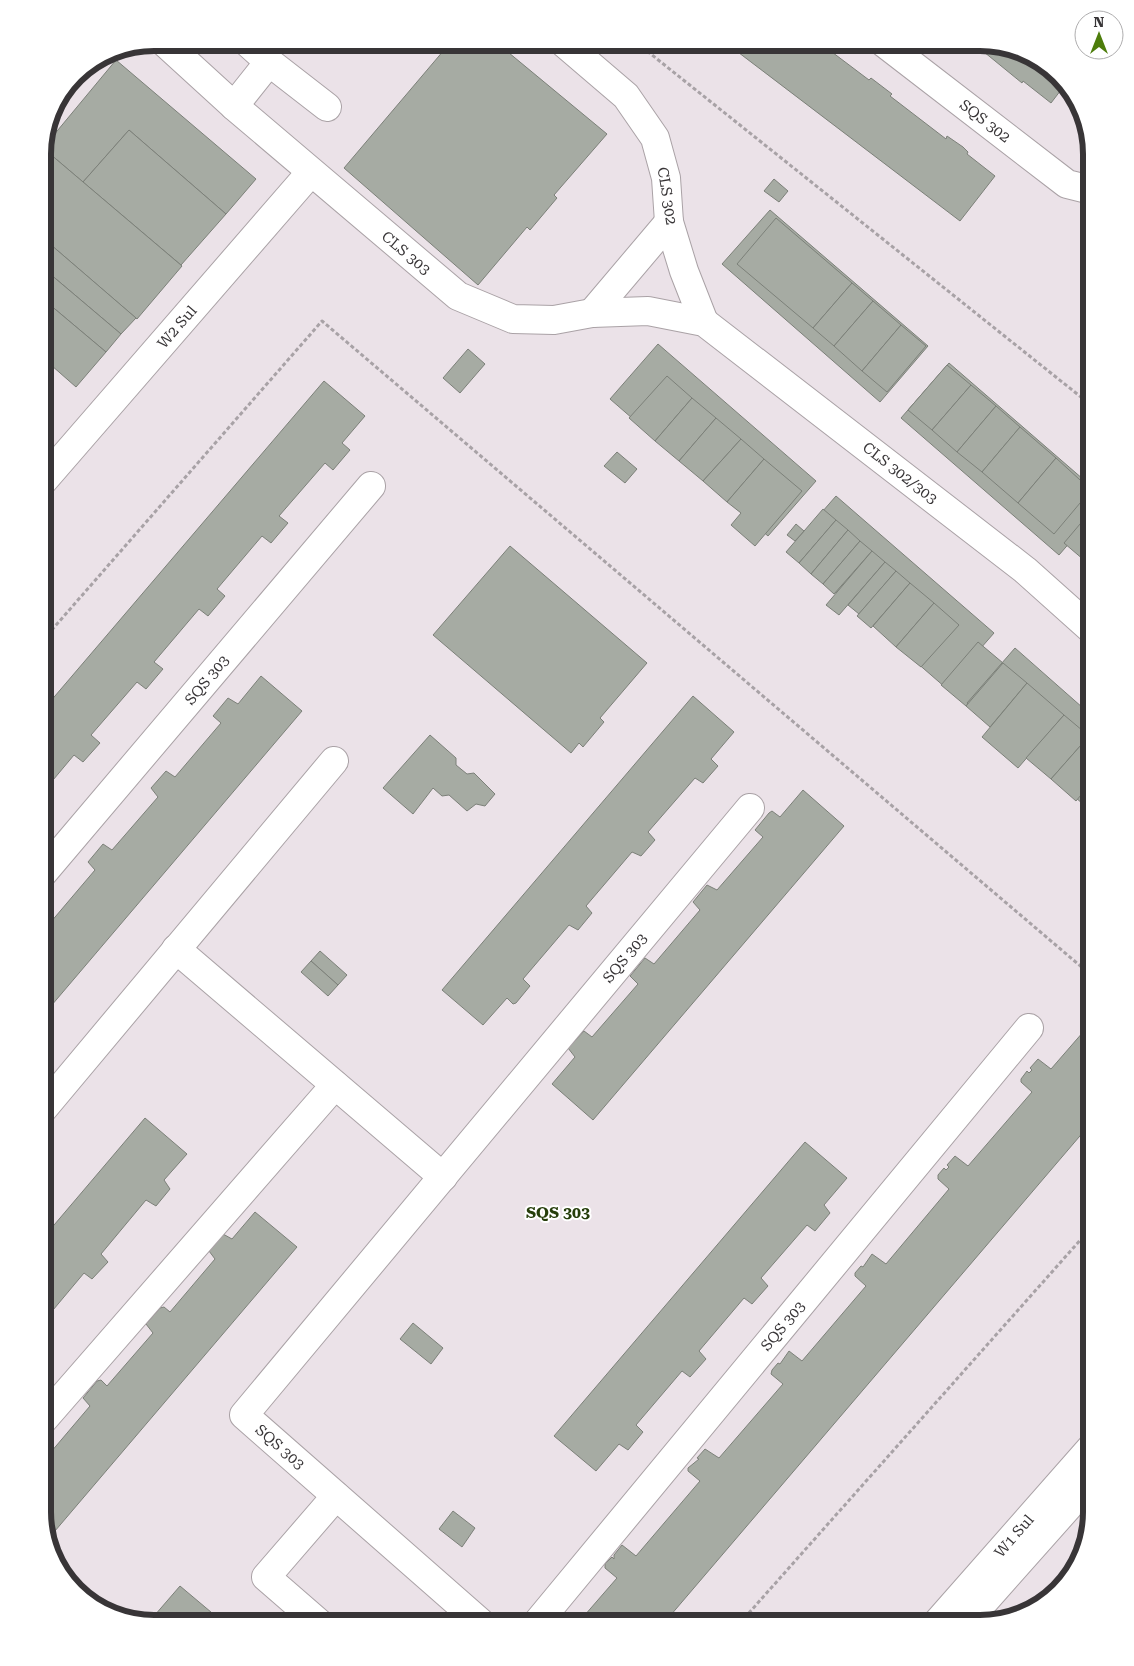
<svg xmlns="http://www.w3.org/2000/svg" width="1134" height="1666" font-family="'Roboto Serif',serif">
	<rect width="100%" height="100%" fill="#ebe2e8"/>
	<!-- building -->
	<g fill="#a6aba3" stroke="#7c8079">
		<path d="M450,43H497L607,134L554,195L557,198L530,230L527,227L478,285L344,168Z"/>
		<path d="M726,43H820L869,80L871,78L892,94L890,96L946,139L947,136L963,147L968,152L967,154L995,176L960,221Z"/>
		<path d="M973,43H987L1042,61L1064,86L1051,103L1023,81L1022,83Z"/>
		<path d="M116,60L256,179L226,214L129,130L83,182L43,148Z"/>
		<path d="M129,130L226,214L181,265L83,182Z"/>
		<path d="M43,148L182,266L137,319L43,238Z"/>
		<path d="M774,179L788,191L779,202L764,191Z"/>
		<path d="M770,210L928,346L880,402L722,264Z"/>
		<path d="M776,218L852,283L813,328L737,264Z"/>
		<path d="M43,238L136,318L121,334L43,268Z"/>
		<path d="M43,268L121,334L106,352L43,299Z"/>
		<path d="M852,283L873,301L834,346L813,328Z"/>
		<path d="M43,299L106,352L76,387L43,358Z"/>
		<path d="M873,301L901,325L862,371L834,346Z"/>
		<path d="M901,325L926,346L887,392L862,371Z"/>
		<path d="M658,344L816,481L768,536L610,399Z"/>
		<path d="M468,349L485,364L460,393L443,378Z"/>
		<path d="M949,363L1091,486V518L1059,555L901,418Z"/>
		<path d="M947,365L971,385L932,430L908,410Z"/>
		<path d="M667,376L692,398L655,441L629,418Z"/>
		<path d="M324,381L365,416L342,443L350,450L333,470L325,463L279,516L288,523L271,543L262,536L217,589L225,596L208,616L199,609L154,662L163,669L146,689L137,682L91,735L100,743L83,762L74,755L43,792V710Z"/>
		<path d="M971,385L996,406L957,452L932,430Z"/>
		<path d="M692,398L716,418L679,461L655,441Z"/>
		<path d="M996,406L1020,427L982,472L957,452Z"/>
		<path d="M716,418L741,439L703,481L679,461Z"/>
		<path d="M1020,427L1056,458L1018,503L982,472Z"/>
		<path d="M741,439L764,459L727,502L703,481Z"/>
		<path d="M617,452L637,469L625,483L604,466Z"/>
		<path d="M1056,458L1091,490L1054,534L1018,503Z"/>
		<path d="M764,459L802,491L755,546L731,525L741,513L727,502Z"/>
		<path d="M836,496L994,633L946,688L788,551Z"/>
		<path d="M823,509L836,520L799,563L786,552Z"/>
		<path d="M1091,511V566L1064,543Z"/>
		<path d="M836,520L848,530L811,574L799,563Z"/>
		<path d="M796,524L804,531L795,541L787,535Z"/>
		<path d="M848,530L860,541L823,584L811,574Z"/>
		<path d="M860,541L872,551L834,594L823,584Z"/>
		<path d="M510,546L647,663L600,718L604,722L583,747L579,743L571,753L433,635Z"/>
		<path d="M872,551L885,562L839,615L826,605Z"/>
		<path d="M885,562L896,571L859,614L848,605Z"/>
		<path d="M1091,565V581L1083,574Z"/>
		<path d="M896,571L910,583L871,628L857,616Z"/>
		<path d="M910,583L934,603L896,647L873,626Z"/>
		<path d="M934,603L959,625L921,667L896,647Z"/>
		<path d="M978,642L1003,663L966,706L941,685Z"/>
		<path d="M1015,648L1091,715V811L967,703Z"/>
		<path d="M1003,663L1027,683L990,727L966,706Z"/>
		<path d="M261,676L302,711L51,1006L43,998V918L50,923L95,870L88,862L103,844L112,850L158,797L151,788L166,771L175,777L221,723L213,716L228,698L238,704Z"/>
		<path d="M1027,683L1064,715L1018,768L982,737Z"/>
		<path d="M693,696L734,732L711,759L718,766L703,783L695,778L648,832L655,840L641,856L632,852L586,906L592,913L578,930L569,925L523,979L530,986L516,1003L513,1004L507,998L483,1025L442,990Z"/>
		<path d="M1064,715L1089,736L1051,779L1026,758Z"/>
		<path d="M430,735L456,758V765L467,774L474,773L495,794L485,806L476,804L467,811L449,795L442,796L433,788L413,814L383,788Z"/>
		<path d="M1089,736L1091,738V783L1076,801L1051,779Z"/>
		<path d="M803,790L844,826L593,1120L552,1084L575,1057L568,1048L584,1031L592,1037L638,984L630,976L645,958L654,964L700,910L693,902L707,885L717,890L763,837L755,830L769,813L772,811L780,817Z"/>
		<path d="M320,951L347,975L338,985L311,961Z"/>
		<path d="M311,961L338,985L328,996L301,972Z"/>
		<path d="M1084,1031L1091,1037V1123L664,1623H592L584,1616L617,1578L605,1568V1564L612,1557L614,1559V1555L622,1545L636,1556L700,1481L688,1471V1468L699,1459L697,1458L705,1449L719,1458L783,1384L771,1374L772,1370L778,1363L780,1364L789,1351L802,1361L866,1286L855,1276V1273L861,1266L863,1267L872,1254L886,1264L949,1189L938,1179V1175L944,1168L946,1170L949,1167L947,1165L955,1156L968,1166L1032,1092L1021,1082V1079L1027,1071L1029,1073L1032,1070L1030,1068L1038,1059L1051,1069Z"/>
		<path d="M145,1118L187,1154L164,1180L170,1189L156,1206L146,1200L101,1254L108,1262L92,1279L84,1273L43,1322V1238Z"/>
		<path d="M805,1142L847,1178L824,1205L830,1213L815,1231L807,1225L761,1278L768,1286L752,1304L744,1298L699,1351L706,1359L690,1377L682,1371L636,1425L643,1432L628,1450L619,1444L596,1471L554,1436Z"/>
		<path d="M255,1212L297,1247L49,1538L42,1512L43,1457L45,1459L90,1406L83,1398L97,1381L101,1380L107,1386L153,1333L146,1324L160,1308L164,1307L170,1312L215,1259L209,1251L223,1234L232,1239Z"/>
		<path d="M413,1323L443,1348L431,1364L400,1339Z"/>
		<path d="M453,1511L475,1528L462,1547L439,1529Z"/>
		<path d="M180,1586L224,1623H148Z"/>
	</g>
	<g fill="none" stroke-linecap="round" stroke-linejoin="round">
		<defs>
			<g id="minor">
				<path d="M165,43L234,106L458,296L513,319L554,320L592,313L648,311L704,322L1025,570L1091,629"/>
				<path d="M248,43L269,62L327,107"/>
				<path d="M564,43L626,96L655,138L666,178L669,222L684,271L704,322"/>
				<path d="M884,43L1067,184L1091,190"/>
				<path d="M234,106L269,62"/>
				<path d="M592,313L669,222"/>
				<path d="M43,481L311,172"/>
				<path d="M43,873L371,486"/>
				<path d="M176,949L443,1177"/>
				<path d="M43,1109L334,761"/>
				<path d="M43,1420L335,1085"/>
				<path d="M319,1623L266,1577L336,1496"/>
				<path d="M481,1623L244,1415L750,808"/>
				<path d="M537,1623L1029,1028"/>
				<path d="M937,1623L1091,1448"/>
				<path d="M965,1623L1091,1481"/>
			</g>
		</defs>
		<!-- minor casing -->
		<use href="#minor" stroke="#aaa2a6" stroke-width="30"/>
		<!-- path -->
		<g stroke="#a8a2a6" stroke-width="3" stroke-dasharray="4 2.5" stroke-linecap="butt">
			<path d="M637,43L1091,405"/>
			<path d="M43,640L322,321L1091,975"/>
			<path d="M740,1623L1091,1228"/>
		</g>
		<!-- minor -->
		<use href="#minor" stroke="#fff" stroke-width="28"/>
	</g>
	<g text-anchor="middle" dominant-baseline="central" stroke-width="4" stroke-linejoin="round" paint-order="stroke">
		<!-- street labels -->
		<g font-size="15" fill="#383537" stroke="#fff">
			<text transform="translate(985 121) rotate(38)">SQS 302</text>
			<text transform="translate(667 196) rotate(81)">CLS 302</text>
			<text transform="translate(406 253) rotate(40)">CLS 303</text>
			<text transform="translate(177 327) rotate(-49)">W2 Sul</text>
			<text transform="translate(900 473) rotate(38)">CLS 302/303</text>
			<text transform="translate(207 680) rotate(-50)">SQS 303</text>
			<text transform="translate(625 958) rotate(-50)">SQS 303</text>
			<text transform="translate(783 1326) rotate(-50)">SQS 303</text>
			<text transform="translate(280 1447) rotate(41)">SQS 303</text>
			<text transform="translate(1014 1536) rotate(-49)">W1 Sul</text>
		</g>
		<!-- neighbourhood labels -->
		<g font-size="16" font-weight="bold" fill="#263e0b" stroke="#fff">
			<text x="558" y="1212">SQS 303</text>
		</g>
	</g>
	<!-- crop -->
	<path d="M0 0H1134V1666H0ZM154 51H980A103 103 0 0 1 1083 154V1512A103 103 0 0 1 980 1615H154A103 103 0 0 1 51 1512V154A103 103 0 0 1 154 51Z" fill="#fff" fill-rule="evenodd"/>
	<path fill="none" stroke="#383537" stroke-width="6" d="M154 51H980A103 103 0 0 1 1083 154V1512A103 103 0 0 1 980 1615H154A103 103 0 0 1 51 1512V154A103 103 0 0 1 154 51Z"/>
	<!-- north arrow -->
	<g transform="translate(1099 35)"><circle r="24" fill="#ffffff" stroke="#afaeaf"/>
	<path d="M0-4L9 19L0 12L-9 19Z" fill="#4d7d0b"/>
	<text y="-8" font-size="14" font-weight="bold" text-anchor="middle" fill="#383537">N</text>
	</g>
</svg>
